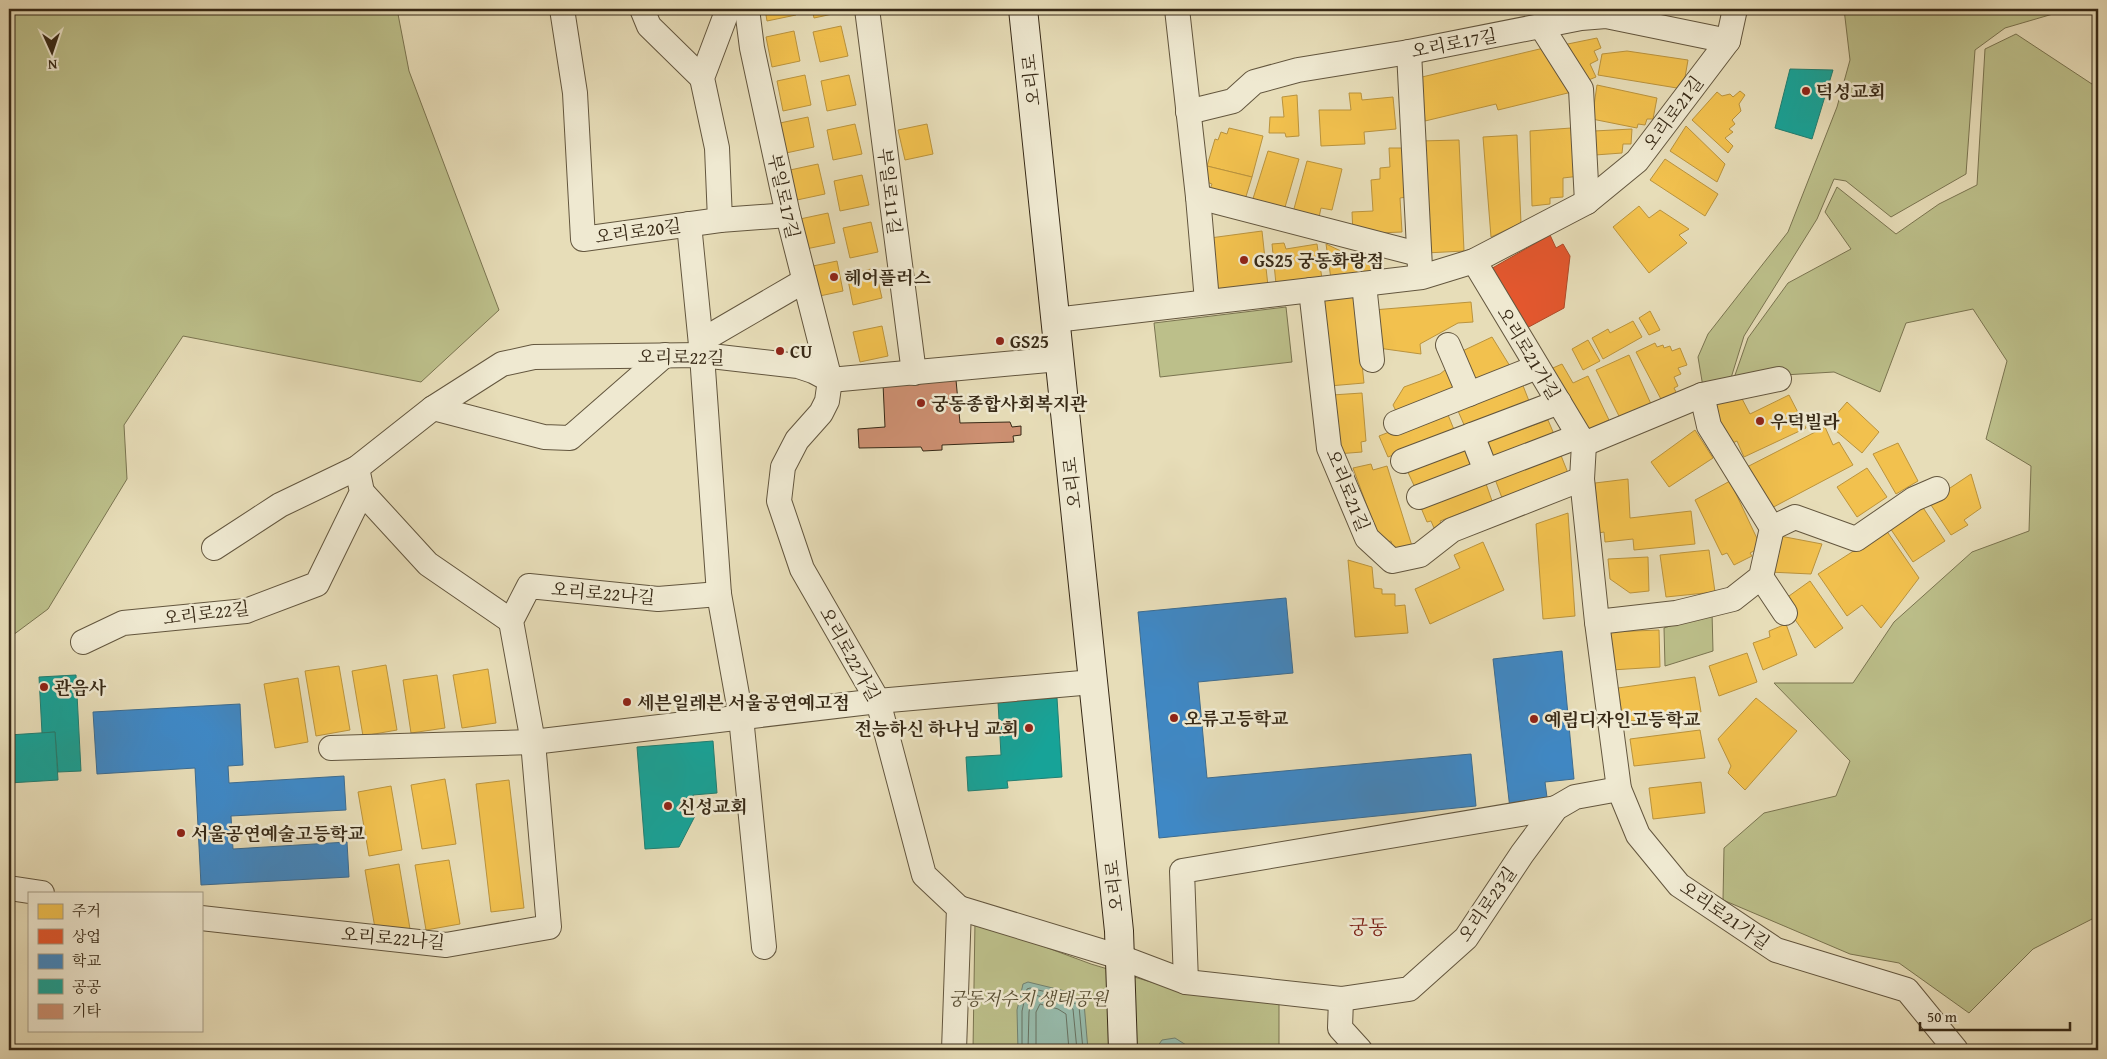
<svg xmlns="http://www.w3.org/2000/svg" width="2107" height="1059" font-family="'Gentium Book Plus','Noto Serif KR',serif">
	<rect width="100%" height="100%" fill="#e7ddb8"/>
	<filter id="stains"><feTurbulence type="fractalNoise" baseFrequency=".004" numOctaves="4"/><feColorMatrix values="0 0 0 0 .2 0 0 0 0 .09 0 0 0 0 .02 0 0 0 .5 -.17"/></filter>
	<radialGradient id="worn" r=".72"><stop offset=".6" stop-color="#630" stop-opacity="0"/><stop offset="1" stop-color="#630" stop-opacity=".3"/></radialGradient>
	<!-- green -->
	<g fill="#bcbf8a" stroke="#7a7450">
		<path d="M9,9H397L409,71L499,310L421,382L183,336L124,425L127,479L48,609L9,638Z"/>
		<path d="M1844,9H2070L2005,28L1975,50L1966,174L1891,217L1846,181L1834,179L1817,219L1744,336L1731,378L1703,387L1698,357L1708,334L1788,232L1837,107L1850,60Z"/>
		<path d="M2016,34L2098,88V916L2033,949L1969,1013L1899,963L1850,954L1723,900L1724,848L1764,813L1836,796L1850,761L1774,683H1853L1894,622L1972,552L2029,531L2031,466L1986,439L2007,361L1973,309L1906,323L1880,392L1834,372L1734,378L1748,338L1788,283L1851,249L1825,212L1837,187L1896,234L1939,204L1977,185L1985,49Z"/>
		<path d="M1286,307L1292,362L1160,377L1154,323Z"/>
		<path d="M1712,612L1713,651L1665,666L1664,628Z"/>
		<path d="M975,921L1091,964L1191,994L1279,997V1049L1319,1048L1320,1050H973Z"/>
	</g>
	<!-- water -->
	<g fill="#97bcad" stroke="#718171">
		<path d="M1028,982L1065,991L1084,1003L1088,1050H1018L1017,1010L1023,984Z"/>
		<path d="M1175,1038L1194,1050H1155L1162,1040Z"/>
	</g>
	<!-- homes -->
	<g fill="#f2c14e" stroke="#ba933d">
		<path d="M765,9H794L796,15L767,21Z"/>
		<path d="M812,9H842V12L814,18Z"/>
		<path d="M841,26L848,56L820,62L813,32Z"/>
		<path d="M794,31L800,61L772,67L766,37Z"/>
		<path d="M1597,38L1601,48L1594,51L1598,60L1590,64L1596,77L1586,81L1558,46Z"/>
		<path d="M1548,47L1576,91L1498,110L1496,104L1425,121L1422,77Z"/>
		<path d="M1627,51L1688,60L1683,89L1598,75L1602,54Z"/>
		<path d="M805,75L811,105L783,111L777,81Z"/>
		<path d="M849,75L856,105L827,111L821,81Z"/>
		<path d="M1597,85L1657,98L1653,119H1647L1645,125L1638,124L1637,128L1592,119Z"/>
		<path d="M1740,91L1745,95L1739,104L1741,111L1732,120L1735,124L1729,129L1733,132L1725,138L1733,146L1728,153L1692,120L1717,92L1722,96L1730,94L1733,97Z"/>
		<path d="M1349,93H1361L1362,100L1393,97L1396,129L1364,132L1365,144L1321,146L1319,110H1351Z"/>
		<path d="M1297,95L1299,136L1286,137L1285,133H1269L1270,117H1284L1282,97Z"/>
		<path d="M808,117L814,147L786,153L780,123Z"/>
		<path d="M855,124L862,154L833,160L827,130Z"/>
		<path d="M927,124L933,154L905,160L898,130Z"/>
		<path d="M1686,126L1725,164L1717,182L1670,151Z"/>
		<path d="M1229,128L1263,136L1252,177L1207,166L1215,139L1218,140L1221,132L1227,134Z"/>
		<path d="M1571,128L1572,145L1578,144L1580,176L1563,178V197L1550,198V204L1532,206L1530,131Z"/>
		<path d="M1632,129L1631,144H1623L1622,153L1595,155L1594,131Z"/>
		<path d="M1517,135L1521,223L1491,237L1483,137Z"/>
		<path d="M1459,140L1464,251L1426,253L1420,141Z"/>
		<path d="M1389,148H1404L1407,197L1400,198L1402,232L1353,234L1352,212L1373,211L1371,180L1380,179V168L1390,167Z"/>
		<path d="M1268,151L1299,159L1283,214L1251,205Z"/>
		<path d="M1665,159L1718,194L1705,216L1650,180Z"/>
		<path d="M1307,161L1342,169L1332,210L1321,208L1318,222L1292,216Z"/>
		<path d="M818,164L825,194L797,200L790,170Z"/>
		<path d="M1207,166L1252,177L1244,203L1210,189L1212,184L1204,181Z"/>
		<path d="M862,175L869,205L840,211L834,181Z"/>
		<path d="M1639,206L1649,218L1660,210L1689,229L1679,235L1687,243L1649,273L1613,227Z"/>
		<path d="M828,213L835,243L806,249L800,219Z"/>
		<path d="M871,222L878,252L850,258L843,228Z"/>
		<path d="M1262,231L1268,286L1216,292L1210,238Z"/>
		<path d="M1284,243L1286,249L1317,244L1322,279L1276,284L1272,244Z"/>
		<path d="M1326,244L1375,267L1377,270L1331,279Z"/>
		<path d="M837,261L843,291L815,297L808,267Z"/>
		<path d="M875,268L882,298L853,305L847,275Z"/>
		<path d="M1360,293L1359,336L1364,383L1329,386L1320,297Z"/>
		<path d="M1471,302L1473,322L1458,323L1420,344L1421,354L1378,348L1373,310Z"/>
		<path d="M1650,311L1660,330L1649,335L1639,318Z"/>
		<path d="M1633,321L1642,337L1603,359L1592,338L1608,329L1610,333Z"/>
		<path d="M882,326L888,356L860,362L853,332Z"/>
		<path d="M1492,337L1513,371L1470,388L1456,354Z"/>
		<path d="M1588,340L1600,361L1583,370L1572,349Z"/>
		<path d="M1655,343L1657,347L1663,345L1664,348L1670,346L1672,351L1680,348L1687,365L1678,368L1681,374L1674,377L1678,386L1674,388L1677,394L1662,401L1636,352Z"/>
		<path d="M1629,355L1651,404L1620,418L1596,370Z"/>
		<path d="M1562,364L1573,383L1588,376L1609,420L1585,431L1546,371Z"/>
		<path d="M1450,366L1460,392L1399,417L1393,405L1404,387L1440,374Z"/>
		<path d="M1520,378L1529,401L1465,427L1455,404Z"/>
		<path d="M1362,393L1366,441L1361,442L1362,452L1337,454L1332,395Z"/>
		<path d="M1739,393L1750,414L1789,395L1806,428L1744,457L1737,441L1728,445L1710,406Z"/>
		<path d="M1847,402L1879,432L1862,453L1828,424Z"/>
		<path d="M1446,410L1455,432L1388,457L1379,436Z"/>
		<path d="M1548,420L1556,439L1489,465L1481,444Z"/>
		<path d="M1825,427L1833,445L1839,442L1853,465L1766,511L1743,469Z"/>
		<path d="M1695,430L1713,458L1669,487L1651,462Z"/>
		<path d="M1898,443L1918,481L1896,494L1873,454Z"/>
		<path d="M1469,445L1480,468L1417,492L1406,468Z"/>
		<path d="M1560,453L1568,473L1502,498L1495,479Z"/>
		<path d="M1371,464L1373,470L1387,466L1412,546L1394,551L1391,541L1381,544L1353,468Z"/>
		<path d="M1867,468L1887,497L1857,517L1837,487Z"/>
		<path d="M1971,474L1981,508L1964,520L1968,525L1951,535L1929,502Z"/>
		<path d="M1484,478L1492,501L1440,521L1442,525L1434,528L1431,521L1427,522L1419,503Z"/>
		<path d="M1628,479L1630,518L1691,511L1695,544L1634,550L1633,539L1605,542L1604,532L1599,533L1595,483Z"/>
		<path d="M1730,481L1761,547L1750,553L1752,556L1734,565L1727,553L1722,555L1695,500Z"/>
		<path d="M1922,506L1945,541L1913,562L1890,528Z"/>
		<path d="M1568,513L1575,616L1543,619L1536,524Z"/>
		<path d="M1886,530L1919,578L1881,628L1862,605L1847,616L1818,574Z"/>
		<path d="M1780,536L1822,544L1811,574L1769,572Z"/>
		<path d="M1483,542L1504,590L1430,624L1415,589L1460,568L1454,555Z"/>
		<path d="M1709,550L1715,592L1666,597L1660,555Z"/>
		<path d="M1648,557L1649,591L1630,593L1610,579L1608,559Z"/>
		<path d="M1348,560L1372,567L1374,588L1382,589V594H1395V606L1405,605L1408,633L1355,637Z"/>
		<path d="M1810,581L1843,628L1815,648L1782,601Z"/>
		<path d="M1786,624L1797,655L1763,670L1753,643L1770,637L1769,631Z"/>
		<path d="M1659,630L1660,667L1611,670L1609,632Z"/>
		<path d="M1747,653L1757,682L1719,696L1709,666Z"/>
		<path d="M386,665L397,730L363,736L352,671Z"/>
		<path d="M339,666L350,730L316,736L305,671Z"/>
		<path d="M488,669L496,723L462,728L453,675Z"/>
		<path d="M437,675L445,728L411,733L403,680Z"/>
		<path d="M1695,677L1701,712L1623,722L1618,688Z"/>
		<path d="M298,678L308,742L275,748L264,684Z"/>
		<path d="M1756,698L1797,731L1745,790L1728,773L1731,766L1718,739Z"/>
		<path d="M1700,730L1705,758L1634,766L1630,739Z"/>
		<path d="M445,779L456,844L422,849L411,785Z"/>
		<path d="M509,780L524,908L491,912L476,784Z"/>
		<path d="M1701,782L1705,813L1653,819L1649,788Z"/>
		<path d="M391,786L402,850L369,856L358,792Z"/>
		<path d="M449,860L460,924L426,930L415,865Z"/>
		<path d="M399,864L410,929L376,934L365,870Z"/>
	</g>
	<!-- shops -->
	<path fill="#e4572e" stroke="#b04927" d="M1550,235L1556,248L1563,244L1570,256L1564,308L1525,329L1489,270Z"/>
	<!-- schools -->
	<g fill="#3f88c5" stroke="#3d6c90">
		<path d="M1286,598L1293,673L1198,682L1207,778L1471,754L1476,806L1159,838L1138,612Z"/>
		<path d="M1562,651L1574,779L1545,782L1548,805L1510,809L1493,659Z"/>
		<path d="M240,704L243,765L228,766L229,783L344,776L346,810L231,816L233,849L347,842L349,877L201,885L195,768L97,774L93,712Z"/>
	</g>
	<!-- public -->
	<g fill="#17a398" stroke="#217e71">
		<path d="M1790,69L1833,70L1812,139L1775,128Z"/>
		<path d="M76,675L81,771L58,772L55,732L42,733L39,677Z"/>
		<path d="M1057,698L1062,777L1007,781L1008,788L968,791L966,757L1001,755L998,702Z"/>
		<path d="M55,732L58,780L9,783V735Z"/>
		<path d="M713,741L717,793L693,795L695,816L679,847L645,849L637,747Z"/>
	</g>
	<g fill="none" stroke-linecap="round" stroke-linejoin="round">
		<!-- shore -->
		<g stroke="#677262" stroke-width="1">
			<path d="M1022,1050V1011L1027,989L1030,988L1063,996L1079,1006L1083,1050"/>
			<path d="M1028,1050L1029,1012L1032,997L1035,995L1061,1002L1073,1009L1077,1050"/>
			<path d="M1036,1050V1012L1040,1004L1058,1009L1066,1014L1069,1050"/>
		</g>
	</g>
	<!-- building -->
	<path fill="#cd9072" stroke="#372916" d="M956,380L960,423L1010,422L1012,427L1021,426V435L1013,436L1014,442L942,445V450L923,451L921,447L859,448L858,429L885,427L883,384Z"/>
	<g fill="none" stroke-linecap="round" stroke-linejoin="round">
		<defs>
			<g id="street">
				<path d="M562,9L575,93L583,239L720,220L717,148L702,78L728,9"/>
				<path d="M642,9L649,26L702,78"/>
				<path d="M747,9L752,48L788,215L830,380L827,401L821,413L797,440L783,467L779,501L802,569L878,701L924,875L959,908L954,1050"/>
				<path d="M867,9L914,373"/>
				<path d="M1177,9L1198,197L1207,301"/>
				<path d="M1541,26L1581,89L1587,202"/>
				<path d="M1409,52L1420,268"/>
				<path d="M1188,112L1233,101L1254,82L1298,70L1409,52L1581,18L1606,16L1728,41"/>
				<path d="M1198,197L1418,254"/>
				<path d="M720,220L788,215"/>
				<path d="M689,224L702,355L719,594L741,717L764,947"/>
				<path d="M1474,261L1584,444L1582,479L1597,622L1619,789L1638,835L1679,885L1776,950L1907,990L1956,1050"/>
				<path d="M1364,284L1372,360"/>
				<path d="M1311,290L1329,448L1367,538L1392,561L1420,555L1452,530L1582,479"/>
				<path d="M1055,320L1422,277L1474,261L1587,202L1637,161L1728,41L1735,9"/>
				<path d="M701,341L804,281"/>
				<path d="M1448,345L1469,394"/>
				<path d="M1702,395L1779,379"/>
				<path d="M433,408L544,437L570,438L665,355"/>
				<path d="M1396,423L1537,367"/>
				<path d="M1472,435L1486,471"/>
				<path d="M1584,444L1702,395L1709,426L1772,528L1761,577L1733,599L1676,613L1597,622"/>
				<path d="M1403,461L1559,402"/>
				<path d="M362,492L428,564L511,621"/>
				<path d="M1419,497L1579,436"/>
				<path d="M1772,528L1795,517L1856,539L1914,499L1937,489"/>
				<path d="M214,548L280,505L357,468"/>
				<path d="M1761,577L1785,613"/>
				<path d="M83,642L123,623L246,611L317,584L362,492L357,468L433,408L502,364L534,357L702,355L798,366L813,371L830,380L1059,359"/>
				<path d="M331,748L533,742L878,701L1093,682"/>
				<path d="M9,888L42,893"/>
				<path d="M959,908L1120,957L1186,982L1341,999L1409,989L1466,938L1522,854L1556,808L1575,797L1619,789"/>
				<path d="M201,918L446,945L549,927L533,742L511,621L529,586L658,599L719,594"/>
				<path d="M1186,982L1182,871L1556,808"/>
				<path d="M1341,999L1340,1028L1360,1050"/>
			</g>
			<path id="secondary" d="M1023,9L1119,931L1123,1050"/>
		</defs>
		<!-- street casing -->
		<use href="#street" stroke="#63563e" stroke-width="26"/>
		<!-- secondary casing -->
		<use href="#secondary" stroke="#372916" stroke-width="30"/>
		<!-- street -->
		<use href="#street" stroke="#efe9d1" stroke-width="24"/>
		<!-- secondary -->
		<use href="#secondary" stroke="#efe9d1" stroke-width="28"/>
	</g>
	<!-- markers -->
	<g fill="#8f2418" stroke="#efe9d1" stroke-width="2">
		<circle cx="1806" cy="91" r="5"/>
		<circle cx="1244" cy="260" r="5"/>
		<circle cx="834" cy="277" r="5"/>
		<circle cx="1000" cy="341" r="5"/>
		<circle cx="780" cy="351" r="5"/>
		<circle cx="921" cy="403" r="5"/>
		<circle cx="1760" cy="421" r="5"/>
		<circle cx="44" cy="687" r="5"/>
		<circle cx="627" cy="702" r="5"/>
		<circle cx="1174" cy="718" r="5"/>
		<circle cx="1534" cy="719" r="5"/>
		<circle cx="1029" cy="728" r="5"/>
		<circle cx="668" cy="806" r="5"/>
		<circle cx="181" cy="833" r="5"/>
	</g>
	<g text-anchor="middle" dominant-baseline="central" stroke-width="5" stroke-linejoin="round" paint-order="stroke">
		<!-- street labels -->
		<g font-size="18" fill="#372916" stroke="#efe9d1">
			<text transform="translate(1454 43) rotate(-11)">오리로17길</text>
			<text transform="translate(1031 80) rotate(-96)">오리로</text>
			<text transform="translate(1673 113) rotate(-53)">오리로21길</text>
			<text transform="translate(890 191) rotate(83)">부일로11길</text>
			<text transform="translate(784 196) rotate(77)">부일로17길</text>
			<text transform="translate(638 231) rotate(-8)">오리로20길</text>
			<text transform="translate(1529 353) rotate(59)">오리로21가길</text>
			<text transform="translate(681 357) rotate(1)">오리로22길</text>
			<text transform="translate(1072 483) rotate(-96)">오리로</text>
			<text transform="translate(1348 490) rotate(68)">오리로21길</text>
			<text transform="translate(603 593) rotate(5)">오리로22나길</text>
			<text transform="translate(206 613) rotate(-7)">오리로22길</text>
			<text transform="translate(850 654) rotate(61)">오리로22가길</text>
			<text transform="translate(1114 886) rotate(-96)">오리로</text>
			<text transform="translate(1487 904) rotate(-55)">오리로23길</text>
			<text transform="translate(1725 915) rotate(35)">오리로21가길</text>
			<text transform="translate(393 938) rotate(5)">오리로22나길</text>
		</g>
		<!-- poi labels -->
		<g font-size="18" font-weight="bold" fill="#372916" stroke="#efe9d1" text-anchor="start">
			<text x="1816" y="91">덕성교회</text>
			<text x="1254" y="260">GS25 궁동화랑점</text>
			<text x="844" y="277">헤어플러스</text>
			<text x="1010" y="341">GS25</text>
			<text x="790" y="351">CU</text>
			<text x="931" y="403">궁동종합사회복지관</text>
			<text x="1770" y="421">우덕빌라</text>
			<text x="54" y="687">관음사</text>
			<text x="637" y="702">세븐일레븐 서울공연예고점</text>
			<text x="1184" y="718">오류고등학교</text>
			<text x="1544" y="719">예림디자인고등학교</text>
			<text x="1019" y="728" text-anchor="end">전능하신 하나님 교회</text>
			<text x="678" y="806">신성교회</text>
			<text x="191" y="833">서울공연예술고등학교</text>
		</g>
		<!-- park labels -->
		<g font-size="18" font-style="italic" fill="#584e33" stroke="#efe9d1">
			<text x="1028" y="998">궁동저수지 생태공원</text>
		</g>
		<!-- quarter labels -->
		<g font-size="20" fill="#7a1f14" stroke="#efe9d1">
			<text x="1368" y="926">궁동</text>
		</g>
	</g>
	<!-- margin -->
	<rect width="2107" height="1059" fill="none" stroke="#e7ddb8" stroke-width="30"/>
	<rect x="10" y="10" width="2087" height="1039" fill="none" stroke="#372916" stroke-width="2.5"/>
	<rect x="15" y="15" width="2077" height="1029" fill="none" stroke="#372916"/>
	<!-- legend -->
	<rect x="28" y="892" width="175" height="140" fill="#efe9d1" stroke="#a59c86"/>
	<rect x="38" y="904" width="25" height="15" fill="#f2c14e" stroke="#a59c86"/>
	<text x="72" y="916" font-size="15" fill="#372916">주거</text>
	<rect x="38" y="929" width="25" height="15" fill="#e4572e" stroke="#a59c86"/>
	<text x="72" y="942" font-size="15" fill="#372916">상업</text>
	<rect x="38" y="954" width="25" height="15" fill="#3f88c5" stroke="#a59c86"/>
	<text x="72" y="966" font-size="15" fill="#372916">학교</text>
	<rect x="38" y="979" width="25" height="15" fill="#17a398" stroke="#a59c86"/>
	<text x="72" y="992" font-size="15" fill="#372916">공공</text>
	<rect x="38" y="1004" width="25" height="15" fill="#cd9072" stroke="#a59c86"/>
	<text x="72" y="1016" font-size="15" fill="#372916">기타</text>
	<!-- north arrow -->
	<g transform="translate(52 52) rotate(177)" stroke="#efe9d1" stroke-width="4" paint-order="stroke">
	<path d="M0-4L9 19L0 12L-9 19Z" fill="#372916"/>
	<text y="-8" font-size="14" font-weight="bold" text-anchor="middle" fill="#372916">N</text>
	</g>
	<!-- scale -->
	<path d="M1920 1022v8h150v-8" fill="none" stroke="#372916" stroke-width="2.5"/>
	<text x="1927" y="1022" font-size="15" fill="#372916" stroke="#efe9d1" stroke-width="4" paint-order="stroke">50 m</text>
	<rect width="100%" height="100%" filter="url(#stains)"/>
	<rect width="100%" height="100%" fill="url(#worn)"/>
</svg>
